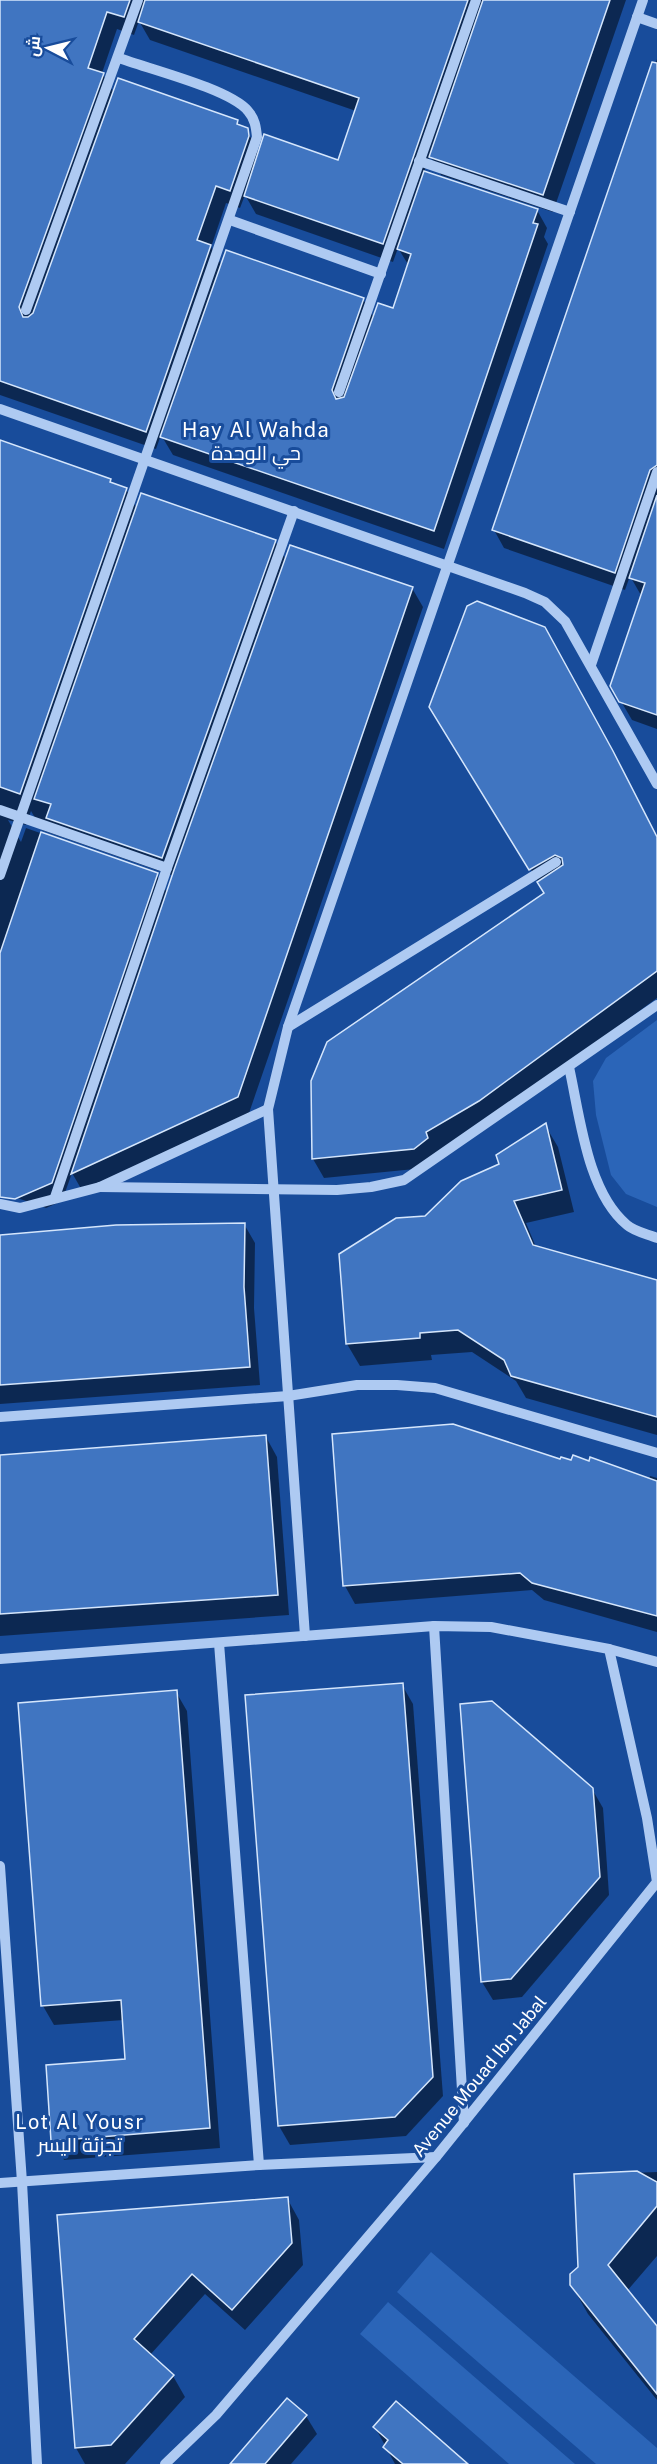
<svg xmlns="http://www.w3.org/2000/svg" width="657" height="2464" font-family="'Public Sans',Cairo,sans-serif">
	<rect width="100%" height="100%" fill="#184c9b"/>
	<!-- green -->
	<g fill="#2b65b8">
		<path d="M657,1020V1207L626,1194L611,1175L596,1115L593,1081L606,1058Z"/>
		<path d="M431,2252L657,2448V2464H596L397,2292Z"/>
		<path d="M388,2302L575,2464H509L360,2334Z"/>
	</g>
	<!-- shadow -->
	<g fill="#0007" fill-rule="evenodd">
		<path d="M0,0H626L553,212L441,175L430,155L424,172L537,210L547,228L544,237L548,244L444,549L173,455L161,435L156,449L0,395ZM139,21L150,40L356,111L339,162L259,155L247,130L241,127L237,121L114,93L102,73L117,29L134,35ZM245,195L256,214L393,262L398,248L409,266L394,310L374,318L363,299L222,266L211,247L226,203L240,208Z"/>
		<path d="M657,59V729L632,720L612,686L642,597L630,576L625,590L504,548L494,530Z"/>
		<path d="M0,442L110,480L113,485L126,489L137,509L275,541L286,560L412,588L423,607L248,1116L83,1192L72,1173L62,1201L46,1208L0,1192ZM31,811L42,830L174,876L168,894L156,874L26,828L21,842L8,820L26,825Z"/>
		<path d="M443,727L657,838V998L425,1168L324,1178L313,1159L546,894Z"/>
		<path d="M545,1125L558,1147L574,1212L526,1223L536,1247L657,1282V1435L526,1398L516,1381L472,1352L431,1355L432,1360L360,1366L347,1344L426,1217L501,1165Z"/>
		<path d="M244,1224L255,1243L254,1308L260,1385L0,1404V1238Z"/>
		<path d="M266,1437L277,1457L289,1615L0,1636V1456Z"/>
		<path d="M650,1476L657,1478V1632L544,1600L532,1590L355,1604L345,1586L649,1479Z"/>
		<path d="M402,1685L413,1704L443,2096L406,2136L290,2145L279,2126Z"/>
		<path d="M176,1692L187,1711L220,2148L64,2160L53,2140L126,2060L124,2020L54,2025L43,2006Z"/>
		<path d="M592,1789L603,1808L609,1895L522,1997L493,2000L482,1982Z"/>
		<path d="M657,2172V2256L627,2291L657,2328V2400L588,2314L571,2284L580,2267L576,2175Z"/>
		<path d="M287,2198L299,2220L303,2265L245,2330L205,2294L150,2355L173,2376L185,2397L125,2464H85L76,2448L59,2216Z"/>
		<path d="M287,2400L306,2416L317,2434L291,2464H232Z"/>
		<path d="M375,2427L466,2464H395Z"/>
	</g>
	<!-- building -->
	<g fill="#4075c1" stroke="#d5e6fc" stroke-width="1.5">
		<path d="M0,0H130L124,17L107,12L88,68L104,73L19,307L23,317H28L33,313L118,78L238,120L237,124L248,128L249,136L230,191L216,186L197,240L211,245L146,432L0,381Z"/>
		<path d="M145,0H468L383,244L244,196L264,134L338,160L359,98L138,22Z"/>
		<path d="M483,0H610L543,195L429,157Z"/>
		<path d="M652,62L657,63V465L650,470L615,573L492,530Z"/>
		<path d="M424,171L538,209L533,223L538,224L434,531L160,437L226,250L364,298L332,390L336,399L344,397L378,303L393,308L411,254L397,249Z"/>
		<path d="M0,440L111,479L110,482L127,488L20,794L0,787Z"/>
		<path d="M141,493L276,540L162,858L46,818L51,804L34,799Z"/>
		<path d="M657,495V715L619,702L610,686L645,583L629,578Z"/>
		<path d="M290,545L413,587L238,1097L71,1174L174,870Z"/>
		<path d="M477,601L545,627L613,751L657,837V971L479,1101L426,1132L428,1138L414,1149L312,1159L311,1081L327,1042L544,893L537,882L563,865L562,858L555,855L529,870L429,707L467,606Z"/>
		<path d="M41,832L158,873L52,1183L15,1199L0,1197V953Z"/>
		<path d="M546,1123L562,1190L514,1201L533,1245L657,1280V1417L511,1376L504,1360L458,1330L420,1333V1338L346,1344L339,1254L396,1218L425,1216L461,1181L499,1164L496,1155Z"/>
		<path d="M245,1223L244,1287L250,1367L0,1385V1235L116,1225Z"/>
		<path d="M453,1424L560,1459L561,1457L571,1460L573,1455L589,1461L590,1457L657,1481V1616L532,1583L520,1573L343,1586L332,1434Z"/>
		<path d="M266,1435L278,1595L0,1614V1455Z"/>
		<path d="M403,1683L433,2077L395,2117L278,2126L245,1695Z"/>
		<path d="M177,1690L210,2128L51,2141L46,2065L125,2059L121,2000L41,2006L18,1703Z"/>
		<path d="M492,1701L593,1788L600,1877L511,1979L481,1982L460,1704Z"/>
		<path d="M637,2171L657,2182V2206L608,2265L657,2326V2394L570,2285V2274L578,2267L574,2174Z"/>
		<path d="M288,2197L292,2243L232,2310L192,2274L134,2339L174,2375L111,2445L75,2448L57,2215Z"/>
		<path d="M287,2398L307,2415L265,2464H230Z"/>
		<path d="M396,2401L468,2464H403L383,2447L388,2440L373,2427Z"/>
	</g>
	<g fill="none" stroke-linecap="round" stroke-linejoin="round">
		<!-- minor -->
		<g stroke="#aecaf2" stroke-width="10">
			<path d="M637,17L657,24"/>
			<path d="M419,161L570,212"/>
			<path d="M230,220L381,274"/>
			<path d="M26,310L138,0"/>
			<path d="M339,392L476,0"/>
			<path d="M0,409L525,593L545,602L565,621L657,784"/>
			<path d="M591,665L657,472"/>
			<path d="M0,810L167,868"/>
			<path d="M0,875L257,137C256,127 255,119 248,111C230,89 149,69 119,58"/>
			<path d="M288,1027L556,862"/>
			<path d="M569,1067C580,1116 587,1192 627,1225C635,1232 648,1234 657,1238"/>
			<path d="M100,1187L337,1190L371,1187L404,1180L657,1005"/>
			<path d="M55,1197L167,868L294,511"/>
			<path d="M0,1204L20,1208L100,1187L268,1109"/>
			<path d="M0,1417L288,1396L357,1385H397L435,1388L657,1453"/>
			<path d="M434,1626L464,2123"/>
			<path d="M305,1636L268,1109L288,1027L643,0"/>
			<path d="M219,1643L259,2165"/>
			<path d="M0,1659L434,1626L491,1627L609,1649L657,1662"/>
			<path d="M0,1866L22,2182L37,2464"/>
			<path d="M0,2183L259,2165L436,2157"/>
			<path d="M165,2464L216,2415L436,2157L657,1882L647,1818L609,1649"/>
		</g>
	</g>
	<g text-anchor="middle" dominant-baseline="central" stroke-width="6" stroke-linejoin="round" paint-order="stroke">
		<!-- street labels -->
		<g font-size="18" fill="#fff" stroke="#184c9b">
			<text transform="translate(479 2076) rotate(-51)">Avenue Mouad Ibn Jabal</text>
		</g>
		<!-- neighbourhood labels -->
		<g font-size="20" letter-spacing="1.5" fill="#fff" stroke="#184c9b">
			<text x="256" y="430">Hay Al Wahda<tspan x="256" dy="23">حي الوحدة</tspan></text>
			<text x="80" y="2122">Lot Al Yousr<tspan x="80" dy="23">تجزئة اليسر</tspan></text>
		</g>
	</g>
	<!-- north arrow -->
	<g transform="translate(48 48) rotate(277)" stroke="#184c9b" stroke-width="4.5" paint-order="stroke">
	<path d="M0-4.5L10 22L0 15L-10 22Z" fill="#ffffff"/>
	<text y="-9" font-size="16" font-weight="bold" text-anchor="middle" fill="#ffffff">ش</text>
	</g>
</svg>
